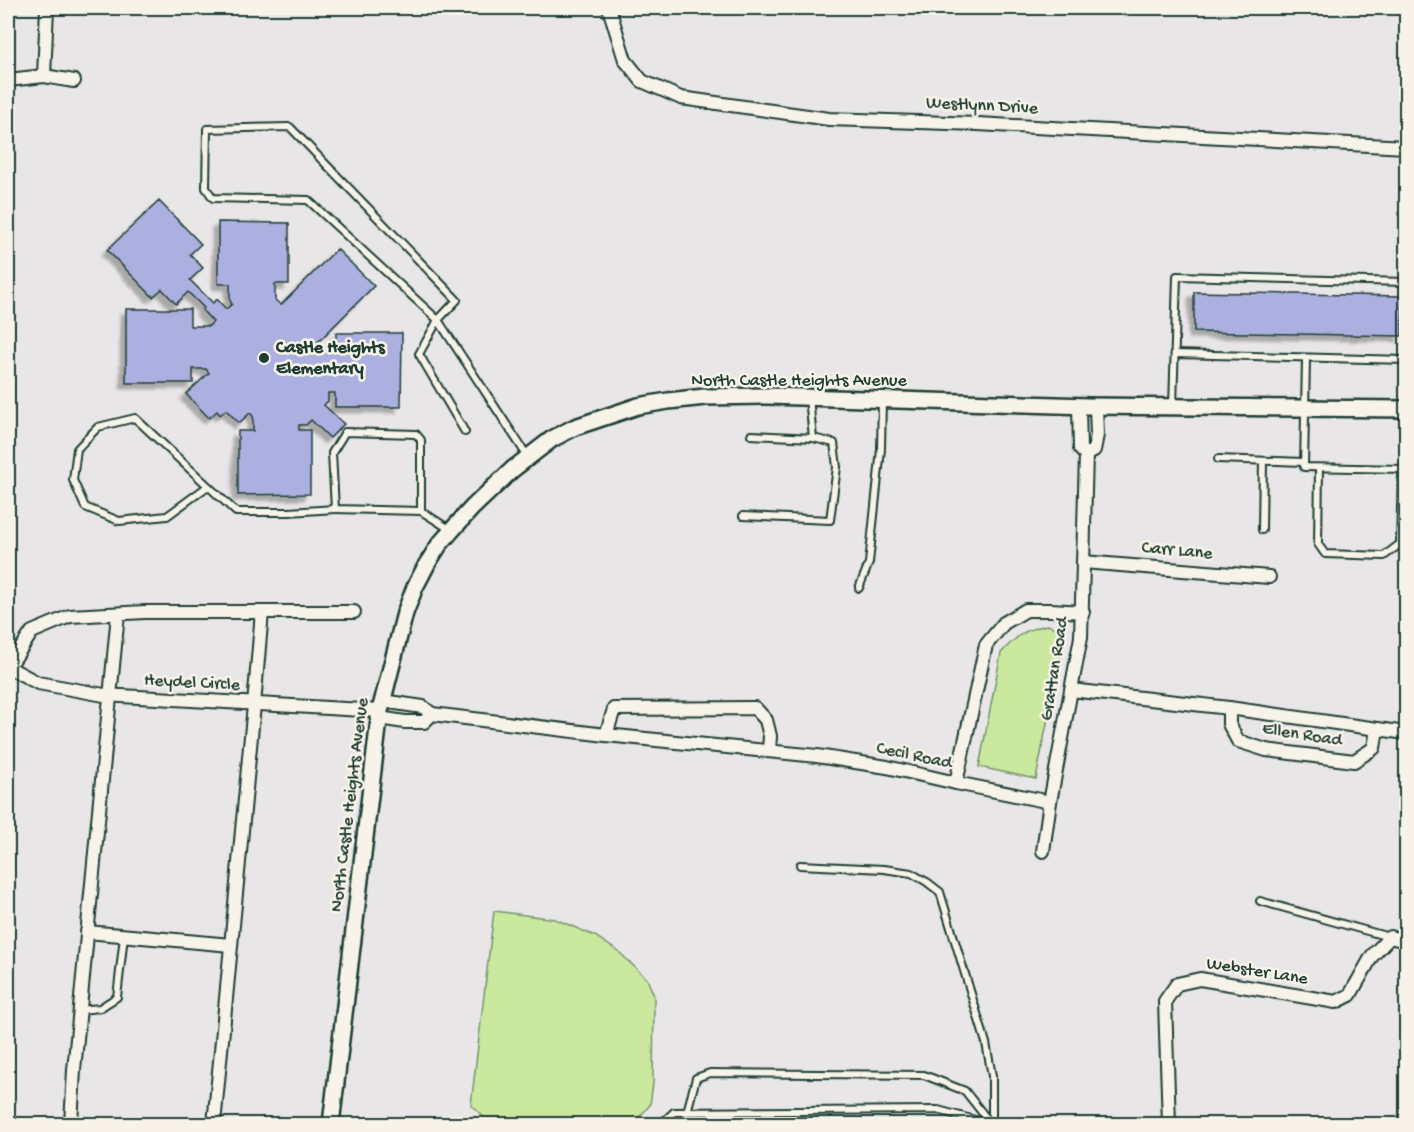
<svg xmlns="http://www.w3.org/2000/svg" width="1414" height="1132" font-family="'Gochi Hand',sans-serif">
	<defs>
		<filter id="shadow"><feDropShadow dx="-5.5" dy="5.5" stdDeviation="1.5" flood-color="#0004"/></filter>
	</defs>
	<rect width="100%" height="100%" fill="#e8e6e7"/>
	<filter id="ink" filterUnits="userSpaceOnUse"><feTurbulence type="fractalNoise" baseFrequency=".0167" numOctaves="2"/><feDisplacementMap in="SourceGraphic" scale="12" xChannelSelector="R" yChannelSelector="G"/><feConvolveMatrix kernelMatrix="1 2 1 2 8 2 1 2 1" color-interpolation-filters="sRGB"/></filter>
	<g filter="url(#ink)">
		<!-- green -->
		<g fill="#cbe89f" stroke="#75926a" stroke-width="1.5">
			<path d="M1047,625L1065,631L1036,779L979,767L1001,653C1018,635 1023,630 1047,625Z"/>
			<path d="M494,911L555,919L595,936L619,952L647,979L654,996L653,1083L650,1105L633,1124H570L485,1118L471,1105Z"/>
		</g>
		<!-- building -->
		<g fill="#abb0e1" stroke="#1f3d34" stroke-width="1.5" filter="url(#shadow)">
			<path d="M159,201L201,244L190,254L203,268L190,280L213,303L217,299L226,309L232,304L230,301V284H218V222L289,223V284H275V300L281,305L337,249L374,286L317,343L321,347H336V333H402L401,407H335V393H328V401L324,405L344,424L330,438L311,420L306,425H299V430H310V494L238,495V431H253V416L250,413L239,423L226,410L220,415L217,411L209,418L186,394L209,373L206,369H193V383H126V309H190V326H209L213,322L202,310L204,308L188,292L176,304L162,289L153,297L107,250Z"/>
			<path d="M1194,292L1403,296L1402,336L1194,332Z"/>
		</g>
		<g fill="none" stroke-linecap="round" stroke-linejoin="round">
			<defs>
				<g id="service">
					<path d="M1175,354L1406,360"/>
					<path d="M1306,358L1304,467L1404,469"/>
					<path d="M1173,406L1177,276L1406,282"/>
					<path d="M465,432L419,354L438,320L457,300L290,127L207,129L206,188L213,198L308,200L438,320L528,457"/>
					<path d="M751,435L813,438"/>
					<path d="M1218,459L1304,462"/>
					<path d="M1319,468L1318,544L1325,554L1384,556L1400,544L1402,469"/>
					<path d="M208,486L167,516L119,521L85,507L73,480L77,449L98,427L135,418L236,512H289L335,509"/>
					<path d="M421,511L335,509L332,453L345,432L416,434L421,440V511L451,530"/>
					<path d="M743,516L830,520L837,467L834,443L813,438L809,398"/>
					<path d="M1262,530L1263,461"/>
					<path d="M859,588L869,563L881,449L882,400"/>
					<path d="M800,865L884,869L911,873L927,882L940,892L986,1043L992,1076V1124"/>
					<path d="M1260,901L1389,937"/>
					<path d="M80,1010L100,1008L117,997L124,936"/>
					<path d="M687,1112L696,1078L710,1073L924,1075L965,1091L991,1124"/>
					<path d="M661,1124L674,1112L938,1110L990,1124"/>
				</g>
				<g id="minor">
					<path d="M609,8L625,60L642,81L681,98L829,119L978,124L1406,147"/>
					<path d="M44,76L47,8"/>
					<path d="M8,80L44,76L74,81"/>
					<path d="M1079,406L1080,449L1086,455"/>
					<path d="M1086,455L1094,450L1097,435L1096,406"/>
					<path d="M1083,562L1269,577"/>
					<path d="M8,667L38,683L104,695L380,711"/>
					<path d="M8,671V668L32,632L70,616L145,612H354"/>
					<path d="M1071,690L1229,708L1406,733"/>
					<path d="M382,701L423,707L432,714"/>
					<path d="M1229,708V724L1238,741L1266,750L1354,761L1374,748L1377,729"/>
					<path d="M432,714L606,735L817,756L887,767L956,783L1050,802"/>
					<path d="M379,718L405,722H424L432,714"/>
					<path d="M606,735L614,709L755,708L766,720L770,736L769,751"/>
					<path d="M956,783L986,645L1004,623L1026,610H1051L1083,612"/>
					<path d="M1043,851L1050,802L1081,637L1086,455"/>
					<path d="M87,932L231,945"/>
					<path d="M71,1124L74,1070L118,614"/>
					<path d="M214,1124L254,705L262,612"/>
					<path d="M1169,1124L1165,1001L1177,984L1200,979L1336,1002L1350,995L1372,956L1390,937L1406,941"/>
				</g>
				<path id="tertiary" d="M331,1124L380,711L405,613L415,587L427,564L439,545L452,530L472,508L494,487L513,469L552,439L575,427L638,406L668,401L705,397L768,396L1088,406L1406,409"/>
			</defs>
			<!-- service casing -->
			<use href="#service" stroke="#1f3d34" stroke-width="10"/>
			<!-- minor casing -->
			<use href="#minor" stroke="#1f3d34" stroke-width="16"/>
			<!-- tertiary casing -->
			<use href="#tertiary" stroke="#1f3d34" stroke-width="20"/>
			<!-- service -->
			<use href="#service" stroke="#f7f3e8" stroke-width="6"/>
			<!-- minor -->
			<use href="#minor" stroke="#f7f3e8" stroke-width="12"/>
			<!-- tertiary -->
			<use href="#tertiary" stroke="#f7f3e8" stroke-width="15"/>
		</g>
	</g>
	<!-- markers -->
	<circle fill="#1f3d34" stroke="#f7f3e8" stroke-width="2" cx="264" cy="358" r="6"/>
	<g text-anchor="middle" dominant-baseline="central" stroke-width="5" stroke-linejoin="round" paint-order="stroke">
		<!-- street labels -->
		<g font-size="18" fill="#1f3d34" stroke="#f7f3e8">
			<text transform="translate(982 106) rotate(3)">Westlynn Drive</text>
			<text x="799" y="381">North Castle Heights Avenue</text>
			<text transform="translate(1177 551) rotate(5)">Carr Lane</text>
			<text transform="translate(1055 669) rotate(-81)">Grattan Road</text>
			<text transform="translate(192 683) rotate(3)">Heydel Circle</text>
			<text transform="translate(1302 735) rotate(9)">Ellen Road</text>
			<text transform="translate(914 756) rotate(12)">Cecil Road</text>
			<text transform="translate(350 805) rotate(-83)">North Castle Heights Avenue</text>
			<text transform="translate(1257 972) rotate(9)">Webster Lane</text>
		</g>
		<!-- poi labels -->
		<g font-size="18" font-weight="bold" fill="#1f3d34" stroke="#f7f3e8" text-anchor="start">
			<text x="276" y="348">Castle Heights<tspan x="276" dy="21">Elementary</tspan></text>
		</g>
	</g>
	<!-- margin -->
	<rect width="1414" height="1132" fill="none" stroke="#f7f3e8" stroke-width="30"/>
	<rect x="15" y="15" width="1384" height="1102" fill="none" stroke="#1f3d34" stroke-width="2" filter="url(#ink)"/>
</svg>
